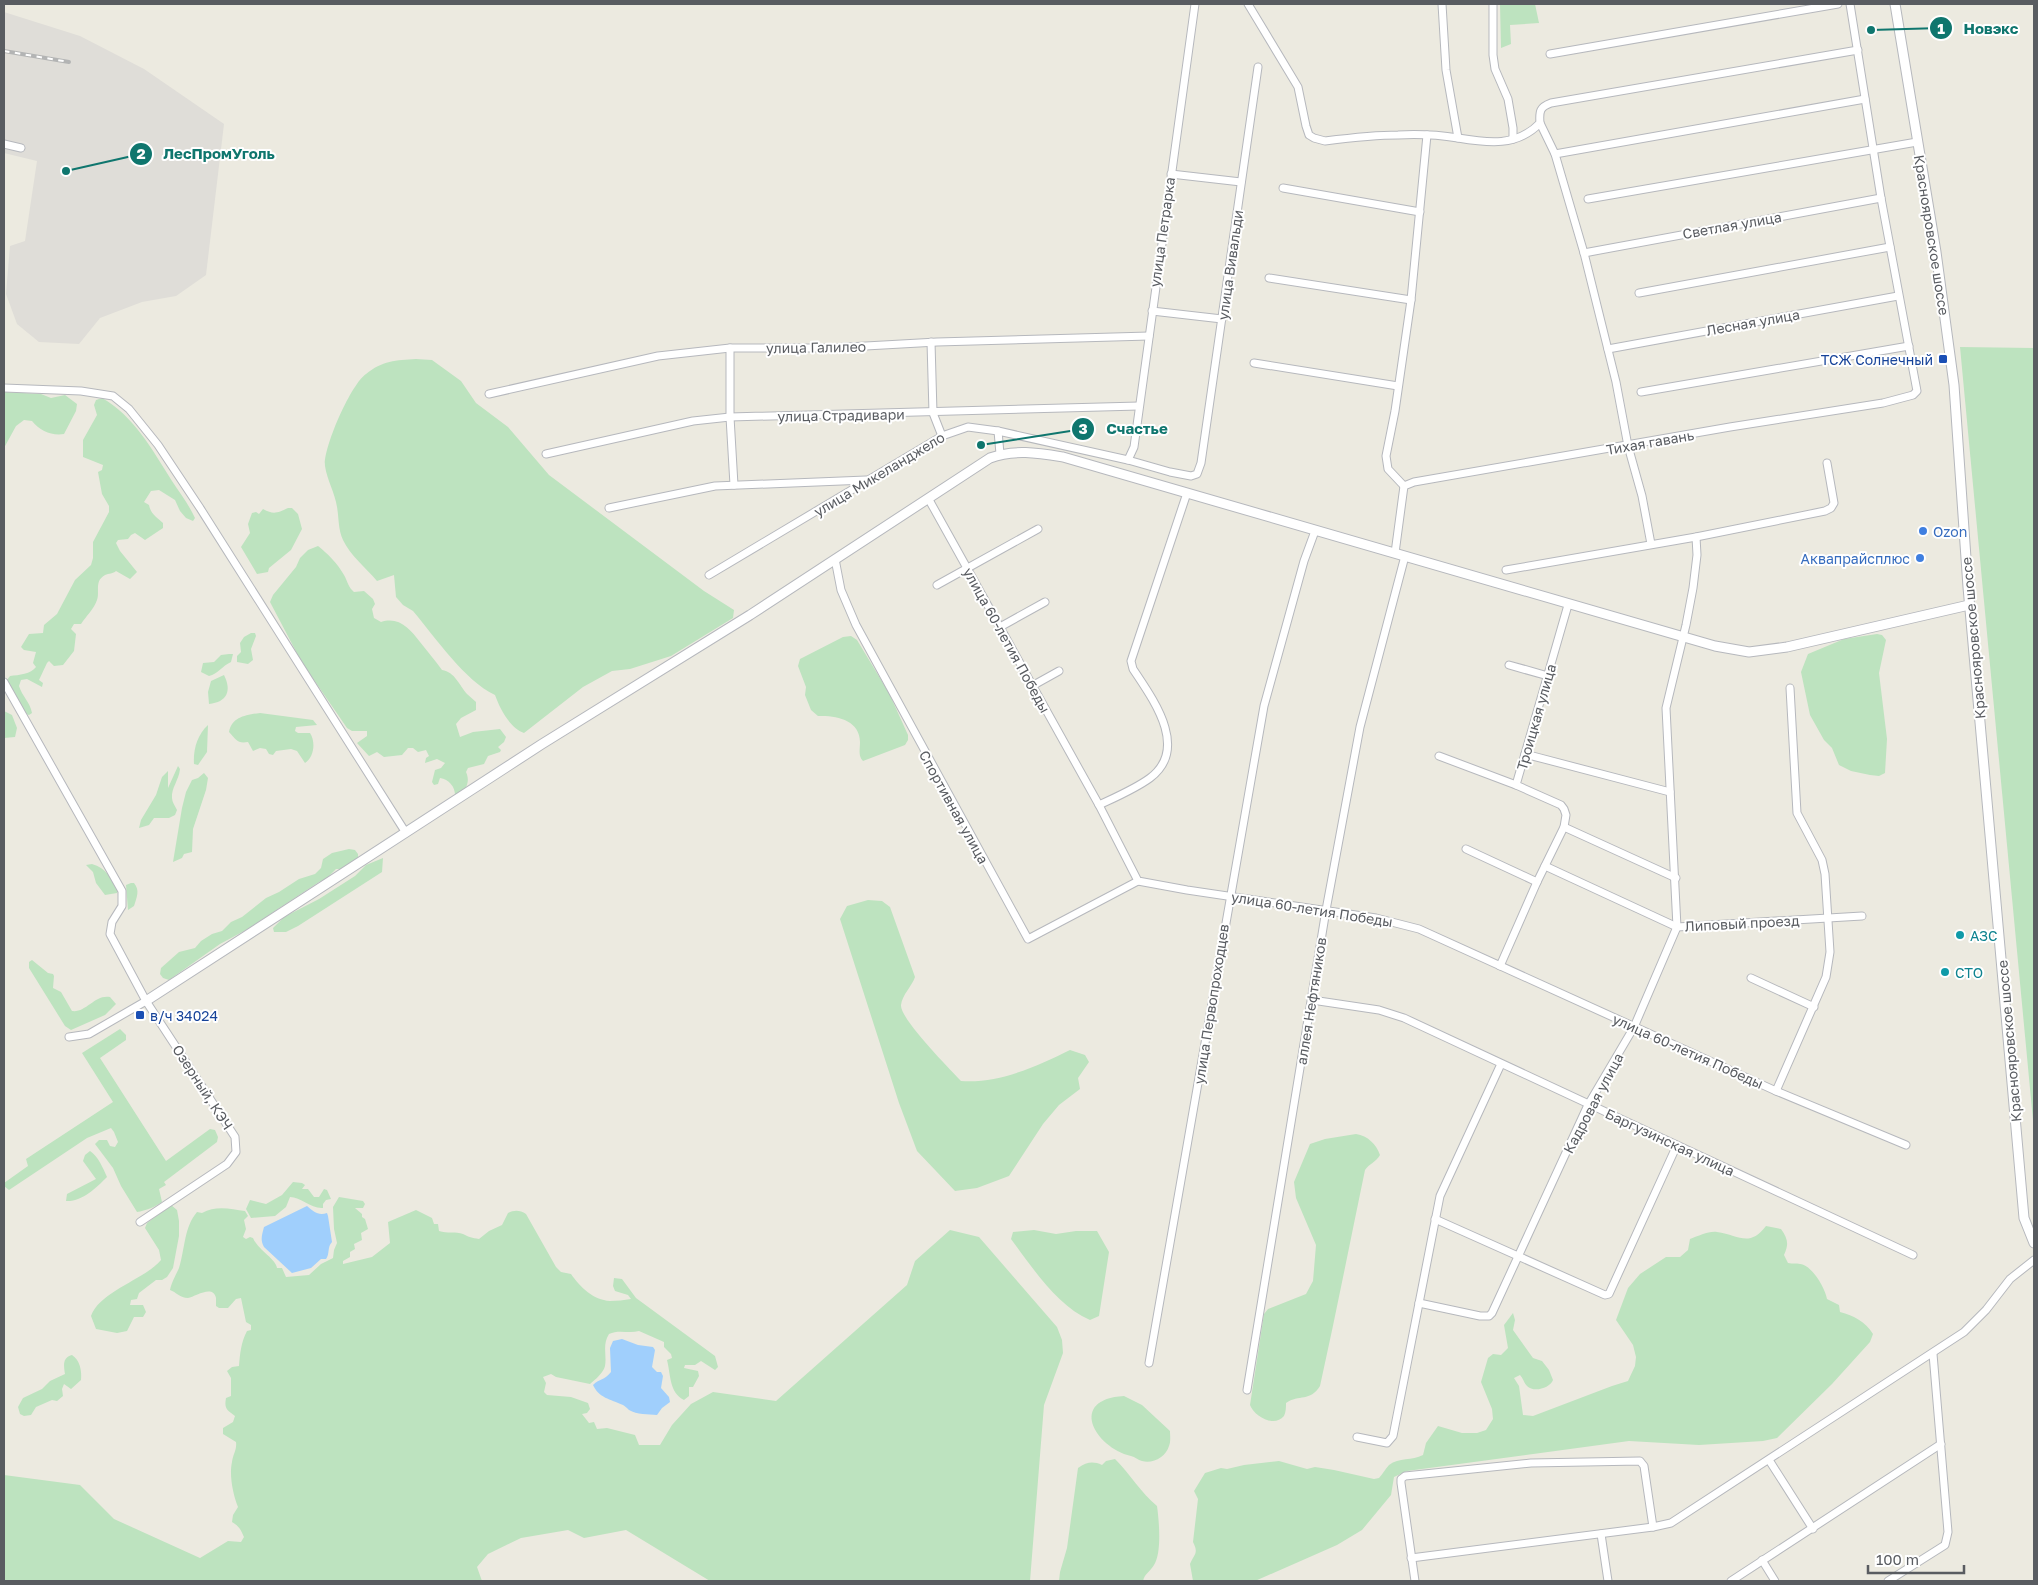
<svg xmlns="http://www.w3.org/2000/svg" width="2038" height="1585" font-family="'Golos Text',sans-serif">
	<rect width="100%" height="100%" fill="#eceae0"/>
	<!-- industrial -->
	<path fill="#dfddd8" d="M4,12L80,36L144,69L224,124L206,275L176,296L142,302L100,318L79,344L39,342L17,324L6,294L10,246L25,241L37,161L4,153Z"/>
	<!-- green -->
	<g fill="#bde3bf">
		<path d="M1500,4H1535L1539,23L1510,25L1511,44L1501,48Z"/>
		<path d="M1960,347L2034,348V1131Z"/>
		<path d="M416,359L432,360L461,381L476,403L508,427L549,475L704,591L734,610L733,618L671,656L630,669L612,671L583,687L524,733C510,728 500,709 495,695C465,681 435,637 413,611L403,605L396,597L394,575L377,581C366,568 350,555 343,540C338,529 339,518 337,507C335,493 327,480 325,466C323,448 351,384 366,374C382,361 396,360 416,359Z"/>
		<path d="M4,392L41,394L51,398L65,395L77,404L76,411L64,434C52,436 40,431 32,421L24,420L16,426L4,448L5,421Z"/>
		<path d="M102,398C134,416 153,451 172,481C180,493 189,505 195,518L193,521L186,518L180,511L175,500L159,490L151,491L144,502L149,505C151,515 157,517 163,523V528L145,540L135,533L131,535L128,539L118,540L116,543L120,551L137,572L130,579L116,571C113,574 109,573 105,575C94,581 100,592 97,600C94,609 86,616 81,624H74L71,629L76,634L74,651L63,665L54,666L49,661L47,663L39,680L43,683L42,687L27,679L21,680L19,686C22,696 30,702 32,713L29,715L26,714L7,680L10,676C19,675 31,674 36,667L33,663L36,652L24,650L21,647L29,634L43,633L44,625L57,614L75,580L91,565L93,558V542L109,512V506L102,494L98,472L102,470L103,465L83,457V440L97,415L94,405L96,400Z"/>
		<path d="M288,508H292L298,514L302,529L291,550L269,568L268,572L257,574L241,547L250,533L248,524L252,513L256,512L259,514L263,509C274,515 277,513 288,508Z"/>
		<path d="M318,546C327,553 338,564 344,575C348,582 348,587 354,592L364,591L373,599L375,604L372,609L374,618L381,622C399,616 410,629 420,642C427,651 435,660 442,670C455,672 459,685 467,694C470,697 473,699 476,702V710L461,718L456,724L460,737L473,732L500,729L506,737L504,742L498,747L501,750L500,752L488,756L484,764L468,768L466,772C470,781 467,787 461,795H455C455,787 449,779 440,778L438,784L434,785L432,782L435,770L441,768L445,763L437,759L425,763L426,758L429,756L426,750L418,752L413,748H408L402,755L384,757L377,752L369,756L357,743L367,736V731H352L347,728L301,661L270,602L273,595L296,567L300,558L308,550Z"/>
		<path d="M251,633H255L256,636L251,649L253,660L248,664L237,662V656L241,652L240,643L244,637Z"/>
		<path d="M1877,634L1882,635L1886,640L1879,673L1887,739L1885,773L1879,776L1870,775L1851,771L1839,765L1832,748L1824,740L1810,715L1801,672L1808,654L1844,639Z"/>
		<path d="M851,636L857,640L889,693L908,735V740L905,745L863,761C858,756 860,749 860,742C860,720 836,715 818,716L811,710L805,695L806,687L798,666L800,659L843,637Z"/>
		<path d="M229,654H233L231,662C222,666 218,674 209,676L201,672L203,663L214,662L221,655Z"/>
		<path d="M224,675C232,691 227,702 209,704L208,692L211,681Z"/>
		<path d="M4,711L12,715L17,728L15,737L4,738Z"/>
		<path d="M260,713L313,720L317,725L296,727L295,731L298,733H310C316,742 314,757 305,763L297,751L291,749L276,751L273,755L269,754L266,749L260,748L253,751L248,742C237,744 236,739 229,732C232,717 245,715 260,713Z"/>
		<path d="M208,725L207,752L198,765L194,764C193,750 197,735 208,725Z"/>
		<path d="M178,766L180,769C179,780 171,788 172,798C172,802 175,806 177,810L175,815L169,818H154L149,825L139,828L141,820L156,795L162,777L168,771V788Z"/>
		<path d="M204,773L208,778L206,790L193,829L192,852L184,854L182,858L173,862L182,808L186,792L192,780L198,778Z"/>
		<path d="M349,849L355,850L358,854V859L343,869H336L326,879L319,882L246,930L220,944L169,980L163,978L160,974L161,968L179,952L195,948L201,941L212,934L222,931L231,922L242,917L266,898L279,892L299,879L315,874L321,868L323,859L332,853Z"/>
		<path d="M383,858L382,872L298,926L286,932H274L273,928L284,917L319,899L355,876L366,865Z"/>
		<path d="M92,864C106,868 111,878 118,890L117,893L105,895L96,883L93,872L86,865Z"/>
		<path d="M131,883H134C140,890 137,897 134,906L128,910L126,885Z"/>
		<path d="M868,900L882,901L890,907L915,977C912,986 902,995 901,1005C900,1019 949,1068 961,1081C998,1084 1038,1066 1070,1050L1085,1055L1089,1062L1078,1078L1080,1089L1059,1105L1043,1124L1009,1176L977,1188L955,1191L917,1151L899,1103L840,919L847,906Z"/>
		<path d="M32,960L48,973L53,974L54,976L53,988L61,992L72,1011C86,1013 95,994 110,997L116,1004L105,1015L71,1030L65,1026L29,968V962Z"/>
		<path d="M120,1029L126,1035V1040L100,1058L166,1161L210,1129L215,1130L218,1137L217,1142L164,1182L166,1185L159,1189L162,1202C157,1206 145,1211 137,1212L121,1186L113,1168L95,1144L99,1140H107L110,1146L115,1147L118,1142L114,1132L111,1128L87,1138L9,1190L4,1186V1183L28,1166L26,1159L113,1102L82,1053Z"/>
		<path d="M1356,1134C1368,1136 1376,1144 1380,1155C1376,1162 1369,1164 1365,1170C1350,1242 1336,1314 1320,1386C1310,1402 1299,1394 1286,1403C1286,1407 1286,1412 1284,1416C1274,1428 1254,1416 1250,1405L1264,1314L1268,1309L1306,1294L1313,1281L1316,1245L1296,1198L1294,1182L1310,1144L1325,1139Z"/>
		<path d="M90,1151C98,1156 103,1168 107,1177C96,1188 82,1202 66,1201L67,1194L96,1179L83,1161L85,1155Z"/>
		<path d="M293,1182L302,1183L305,1185L302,1189H308L314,1197H319L324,1189L327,1190L331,1199L326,1200L323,1204V1208C311,1209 301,1197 290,1197L286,1207L275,1216L251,1218L246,1209L250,1200L266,1204L282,1195Z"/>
		<path d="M339,1197L363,1201L365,1204L363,1208H355L362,1214V1217L365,1219L368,1229L361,1233L362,1240L354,1244L355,1249L350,1252V1257L343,1261V1264L372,1257L390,1243L388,1222L416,1210L432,1218L434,1224H438L439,1231C447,1234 456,1231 463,1234C469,1237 472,1238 479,1239L489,1231L502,1225L508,1213C514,1210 520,1210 526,1214L556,1267L561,1272L571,1274C580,1287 593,1300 610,1301C617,1301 624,1300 631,1299L628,1295L615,1291L613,1286L614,1278L622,1279L636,1298L715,1356L718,1367L715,1370L701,1361L695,1365H685L684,1368L698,1371L699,1376L693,1387H689V1396L684,1400C669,1392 671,1376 667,1360L672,1358L671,1354L664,1347V1342L639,1331C629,1334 619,1329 609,1334C602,1345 607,1355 605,1366C604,1372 595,1380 590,1384L556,1377L551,1374L543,1377L546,1383L544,1392L547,1395L571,1397L588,1403L590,1409L587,1413L582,1414L589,1423L594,1422L597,1429L607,1428L635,1435L639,1445H660L672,1425L691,1404L713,1392L776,1401L907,1285L915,1261L950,1230L979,1237L1057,1327L1062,1340L1063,1353L1044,1405L1030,1581H710L626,1530L584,1538L568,1530L521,1538L488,1554L477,1567L482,1581H4V1475L80,1485L114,1519L200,1558L228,1541L241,1542L244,1537C241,1530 239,1526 232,1522L233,1515L238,1507C233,1495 229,1475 232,1462C233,1454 237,1450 236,1442L223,1434V1428L233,1422L235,1416C227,1410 224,1409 226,1398L231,1396V1378L227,1371L232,1367L239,1366C240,1354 241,1342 247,1331L251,1330V1325L246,1322L241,1298L236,1299L228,1308H219L216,1306C216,1303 216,1300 216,1298C213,1284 195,1297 188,1298C180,1298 176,1292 170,1290C172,1281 176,1275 179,1268C185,1249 184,1227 197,1212L202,1213C216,1205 231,1209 245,1211L248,1216L244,1220L246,1229L243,1237L246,1239L250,1237L253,1238C258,1250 276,1259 277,1268H282L286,1277L309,1275L321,1264L333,1258L334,1250L337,1243L334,1229L333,1207Z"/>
		<path d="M171,1205L177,1210L179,1221V1236L173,1268L167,1277L162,1280H156L139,1293L137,1299L131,1300L130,1305H143L146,1312L143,1317H134L127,1331L117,1333L96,1329L91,1316C100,1291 144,1280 161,1260L159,1250L145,1228L147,1223Z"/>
		<path d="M1766,1226L1781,1229C1788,1239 1789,1244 1784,1255L1788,1263C1793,1264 1796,1263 1800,1264C1812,1265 1825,1288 1827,1299L1839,1305L1840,1312C1854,1316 1865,1321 1873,1334L1870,1342L1832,1384L1777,1438L1763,1441L1699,1445L1629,1441L1407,1471L1394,1477L1391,1495L1362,1530L1337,1545L1255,1581H1193L1190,1564C1194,1554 1199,1554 1193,1542L1198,1499L1194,1491L1205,1473L1221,1468L1227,1469L1244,1465L1279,1461L1307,1469L1315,1467L1334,1470L1374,1479L1379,1478C1383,1474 1385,1469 1389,1465C1399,1457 1412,1461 1423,1455L1426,1443L1438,1426L1462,1433H1477L1486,1430L1493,1419L1492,1409L1481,1382L1488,1358L1493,1354L1501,1355L1508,1348L1504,1325L1513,1313L1515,1320L1513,1330L1533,1358L1542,1361L1549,1370L1553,1380C1550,1388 1534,1393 1527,1386C1524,1383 1523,1378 1520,1375L1514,1378L1519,1386L1523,1415L1533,1416L1612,1386L1628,1381L1635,1366L1636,1357L1633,1345L1616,1320L1628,1288L1640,1274L1666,1257H1680L1688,1250L1690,1239C1699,1236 1708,1231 1717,1232C1739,1235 1749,1248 1766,1226Z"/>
		<path d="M1034,1230L1056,1234L1076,1231H1097L1109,1252L1099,1316L1090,1320C1057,1306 1032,1267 1011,1239L1013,1232Z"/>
		<path d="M72,1355C80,1360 82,1371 81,1380L71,1389L64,1384L62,1389L63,1396L57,1401L52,1400L36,1407L31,1415L24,1416L20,1414L18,1407L23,1398L42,1389L50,1381L65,1374C64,1365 62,1358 72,1355Z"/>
		<path d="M1124,1396L1142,1405L1170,1431C1170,1435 1171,1442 1169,1446C1166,1457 1153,1464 1142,1461C1138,1460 1135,1457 1131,1456C1094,1447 1068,1399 1124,1396Z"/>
		<path d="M1115,1459C1130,1474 1141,1493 1157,1506C1159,1520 1162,1553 1154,1565C1150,1572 1145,1573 1143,1581H1059L1060,1572L1067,1548L1078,1468C1087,1462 1093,1461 1102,1465L1106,1461Z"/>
	</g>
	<!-- water -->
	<g fill="#a0cffc">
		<path d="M307,1206C313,1211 318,1216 327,1213L328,1216L332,1242C327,1247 330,1254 326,1259H321L311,1268L292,1273L264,1247C260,1240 262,1235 264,1227Z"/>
		<path d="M622,1339L638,1345L653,1347L655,1350L652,1367L657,1372H661L663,1376L661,1388L669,1397L670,1402L662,1408L657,1415C648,1414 637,1415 629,1410C627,1408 625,1406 623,1405C610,1399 599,1398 593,1385C600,1378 604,1381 611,1372L610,1348L613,1341Z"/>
	</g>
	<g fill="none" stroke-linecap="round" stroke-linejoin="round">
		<defs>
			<g id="minor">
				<path d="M1248,4L1298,87L1306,126L1309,135L1314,138L1325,141C1349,138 1373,135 1398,135C1417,134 1439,135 1458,138C1488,143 1517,147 1540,123C1539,111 1540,107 1551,103L1858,50"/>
				<path d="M1442,4L1446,70L1458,138"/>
				<path d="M1493,4V55L1495,69L1508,99L1513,128V139"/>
				<path d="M1550,54L1838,4"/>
				<path d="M1540,123L1555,154L1584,253L1616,382L1628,446L1642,496L1651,544"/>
				<path d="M4,144L21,148"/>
				<path d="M1555,154L1865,99"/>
				<path d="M1171,174L1241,182"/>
				<path d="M1283,188L1420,212"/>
				<path d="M1588,199L1917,142"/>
				<path d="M1584,253L1881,198"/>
				<path d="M1269,278L1411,300"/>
				<path d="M1639,293L1890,247"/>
				<path d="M1152,311L1222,319"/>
				<path d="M931,342L933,413L942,436"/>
				<path d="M730,348V417L734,485"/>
				<path d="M1608,349L1898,296"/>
				<path d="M1254,363L1398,386"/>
				<path d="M4,388L81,391L113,396L129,409L158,445L200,508L406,833"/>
				<path d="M1641,392L1909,346"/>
				<path d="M489,394L658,356L730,348H830L937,342L1149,336"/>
				<path d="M998,431L1000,454"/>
				<path d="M546,454L693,421L730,417L1139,406"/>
				<path d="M1128,460L1134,447L1195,4"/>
				<path d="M1404,486L1388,469L1386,456L1395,411L1411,300L1427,135"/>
				<path d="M928,498L1099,805L1138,881L1187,890L1376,918L1419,929L1776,1091L1906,1145"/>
				<path d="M609,508L715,486L866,480"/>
				<path d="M1395,553L1404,486L1414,482L1730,427L1883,403L1913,395L1917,391L1881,198L1850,4"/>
				<path d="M835,559L841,590L856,625L1028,939L1138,881"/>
				<path d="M1506,570L1696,537L1825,511L1831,508L1834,503L1827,463"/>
				<path d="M709,575L942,436L968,427L998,431L1128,460L1170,472L1191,476L1197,474L1201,463L1258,67"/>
				<path d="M937,585L1038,529"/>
				<path d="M1000,627L1045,602"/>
				<path d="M1509,665L1548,676"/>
				<path d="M4,682L122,891V906L112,922L110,934L146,1001L235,1137L236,1152L227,1164L140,1222"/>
				<path d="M1032,686L1059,671"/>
				<path d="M1525,754L1670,792"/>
				<path d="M1439,756L1516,785"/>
				<path d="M1099,805C1116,797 1135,789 1150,778C1190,748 1152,698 1133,669L1131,661L1187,493"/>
				<path d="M1564,827L1676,878"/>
				<path d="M1466,849L1537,882"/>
				<path d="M1545,866L1677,927L1862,916"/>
				<path d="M1500,966L1537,882L1564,827L1566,815L1564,809L1561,805L1516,785L1568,605"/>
				<path d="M1751,978L1814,1007"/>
				<path d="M1312,1000L1379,1010L1404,1018L1913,1255"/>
				<path d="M69,1037L89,1034L146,1001"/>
				<path d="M1776,1091L1826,977L1830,952L1825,874L1822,860L1797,813L1790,688"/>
				<path d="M1435,1219L1605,1295L1609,1294L1677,1145"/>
				<path d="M1419,1303L1480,1316H1489L1492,1313L1588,1105L1634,1027L1677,927L1666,708L1686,625L1693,588L1697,555L1696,537"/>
				<path d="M1149,1363L1264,706L1304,561L1315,531"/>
				<path d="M1247,1390L1326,910L1360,727L1405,556"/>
				<path d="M1357,1437L1387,1443L1393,1436L1440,1196L1501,1064"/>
				<path d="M1769,1460L1813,1529"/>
				<path d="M1601,1534L1608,1581"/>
				<path d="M1411,1558L1653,1527L1671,1523L1964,1332L1986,1310L2010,1279L2034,1260"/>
				<path d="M1762,1560L1775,1581"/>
				<path d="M1415,1581L1401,1483V1479L1405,1476L1531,1463L1640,1461L1644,1466L1653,1527"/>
				<path d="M1731,1581L1941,1444"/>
				<path d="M1888,1581L1945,1545L1948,1532L1933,1354"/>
			</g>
			<g id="tertiary">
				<path d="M1895,4L1936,252L1954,385L1968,587L2024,1218L2034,1243"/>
				<path d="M146,1001L542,744L750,615L990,458C1014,449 1038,453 1063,457L1715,646L1749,652L1787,647L1969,605"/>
			</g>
		</defs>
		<!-- minor casing -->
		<use href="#minor" stroke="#b6b8bd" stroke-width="9"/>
		<!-- tertiary casing -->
		<use href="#tertiary" stroke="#b6b8bd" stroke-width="11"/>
		<!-- minor -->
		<use href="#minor" stroke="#fff" stroke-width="7"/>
		<!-- tertiary -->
		<use href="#tertiary" stroke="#fff" stroke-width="9"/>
		<defs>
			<path id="rail" d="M4,51L69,62"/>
		</defs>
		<!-- rail casing -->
		<use href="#rail" stroke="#b3b4b4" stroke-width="4"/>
		<!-- rail -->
		<use href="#rail" stroke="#fff" stroke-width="2" stroke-dasharray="5.5" stroke-linecap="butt"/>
	</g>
	<!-- markers -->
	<g fill="#1a4fb4" stroke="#fff" stroke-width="2">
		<rect x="1938" y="354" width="10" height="10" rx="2.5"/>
		<rect x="135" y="1010" width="10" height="10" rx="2.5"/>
	</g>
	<g fill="#3f7fe0" stroke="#fff" stroke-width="2">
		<circle cx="1923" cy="531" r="5"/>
		<circle cx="1920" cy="558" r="5"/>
	</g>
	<g fill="#0f9aa8" stroke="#fff" stroke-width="2">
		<circle cx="1960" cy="935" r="5"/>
		<circle cx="1945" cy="972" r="5"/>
	</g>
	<g text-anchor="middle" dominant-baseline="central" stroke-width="4" stroke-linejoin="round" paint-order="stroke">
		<!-- street labels -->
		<g font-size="14" fill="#595c61" stroke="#fff">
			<text transform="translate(1732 225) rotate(-10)">Светлая улица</text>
			<text transform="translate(1162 232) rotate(-82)">улица Петрарка</text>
			<text transform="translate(1932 235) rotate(81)">Краснояровское шоссе</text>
			<text transform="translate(1230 265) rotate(-82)">улица Вивальди</text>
			<text transform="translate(1753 322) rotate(-10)">Лесная улица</text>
			<text transform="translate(816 347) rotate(-1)">улица Галилео</text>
			<text transform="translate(841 415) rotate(-1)">улица Страдивари</text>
			<text transform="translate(1650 442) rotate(-10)">Тихая гавань</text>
			<text transform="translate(879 474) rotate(-31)">улица Микеланджело</text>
			<text transform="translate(1973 638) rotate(-95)">Краснояровское шоссе</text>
			<text transform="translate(1007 640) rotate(61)">улица 60-летия Победы</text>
			<text transform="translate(1536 717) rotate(-74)">Троицкая улица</text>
			<text transform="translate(954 807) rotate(61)">Спортивная улица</text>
			<text transform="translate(1312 909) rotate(9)">улица 60-летия Победы</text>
			<text transform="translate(1742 923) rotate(-3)">Липовый проезд</text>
			<text transform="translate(1311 1001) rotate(-81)">аллея Нефтяников</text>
			<text transform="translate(1211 1004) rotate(-81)">улица Первопроходцев</text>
			<text transform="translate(2009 1041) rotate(-95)">Краснояровское шоссе</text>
			<text transform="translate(1688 1051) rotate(24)">улица 60-летия Победы</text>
			<text transform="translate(203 1087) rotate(57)">Озерный, КЭЧ</text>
			<text transform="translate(1593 1103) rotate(-62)">Кадровая улица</text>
			<text transform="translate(1670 1142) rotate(25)">Баргузинская улица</text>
		</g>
		<!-- transit labels -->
		<g font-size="14" fill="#164399" stroke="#fff" text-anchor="end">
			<text x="1933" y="359">ТСЖ Солнечный</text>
			<text x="150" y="1015" text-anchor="start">в/ч 34024</text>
		</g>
		<!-- shop labels -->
		<g font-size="14" fill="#366cbe" stroke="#fff" text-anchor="start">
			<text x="1933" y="531">Ozon</text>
			<text x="1910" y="558" text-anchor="end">Аквапрайсплюс</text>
		</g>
		<!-- culture labels -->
		<g font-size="14" fill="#0d838f" stroke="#fff" text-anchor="start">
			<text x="1970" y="935">АЗС</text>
			<text x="1955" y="972">СТО</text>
		</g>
	</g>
	<!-- callouts -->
	<path fill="none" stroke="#0f766e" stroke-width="2" d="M1871 30L1941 28M66 171L141 154M981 445L1083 429"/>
	<g fill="#0f766e" stroke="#fff" stroke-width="2">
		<circle cx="1871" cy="30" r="5"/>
		<circle cx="66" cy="171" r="5"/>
		<circle cx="981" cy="445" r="5"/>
		<circle cx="1941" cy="28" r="12"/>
		<circle cx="141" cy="154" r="12"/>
		<circle cx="1083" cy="429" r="12"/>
	</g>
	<g font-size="15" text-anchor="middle" font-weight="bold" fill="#fff">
		<text x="1941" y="34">1</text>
		<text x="141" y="159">2</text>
		<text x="1083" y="434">3</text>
	</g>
	<g font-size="15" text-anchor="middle" font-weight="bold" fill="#0f766e" stroke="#fff" stroke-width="4" stroke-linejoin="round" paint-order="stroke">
		<text x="1991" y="34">Новэкс</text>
		<text x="219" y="159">ЛесПромУголь</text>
		<text x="1137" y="434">Счастье</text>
	</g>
	<!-- border -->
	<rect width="2038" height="1585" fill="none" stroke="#595c61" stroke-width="10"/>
	<!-- scale -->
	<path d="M1868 1565v8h96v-8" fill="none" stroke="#595c61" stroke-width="2.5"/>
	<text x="1876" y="1565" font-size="15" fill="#595c61" stroke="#ffffff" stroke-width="4" paint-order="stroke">100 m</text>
</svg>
